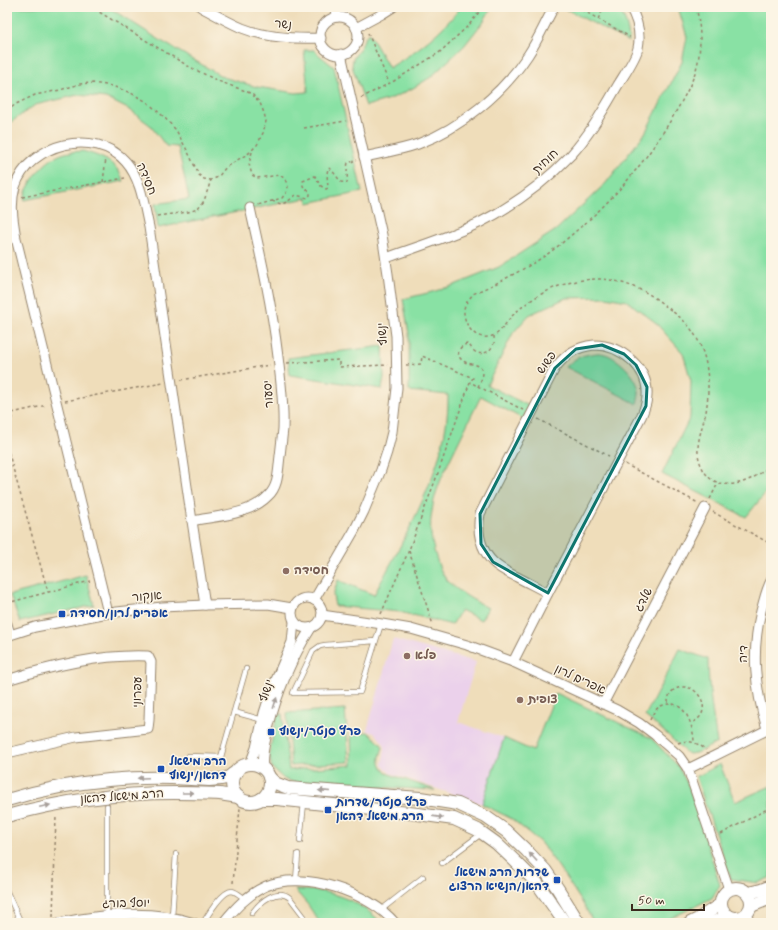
<svg xmlns="http://www.w3.org/2000/svg" width="778" height="930" font-family="Mynerve,'Playpen Sans Hebrew',sans-serif">
	<rect width="100%" height="100%" fill="#fcf5e5"/>
	<filter id="ink" filterUnits="userSpaceOnUse"><feTurbulence type="fractalNoise" baseFrequency=".025" numOctaves="2"/><feDisplacementMap in="SourceGraphic" scale="8" xChannelSelector="R" yChannelSelector="G"/><feConvolveMatrix kernelMatrix="1 2 1 2 8 2 1 2 1" color-interpolation-filters="sRGB"/></filter>
	<filter id="wash" filterUnits="userSpaceOnUse"><feTurbulence type="fractalNoise" baseFrequency=".012" numOctaves="4" result="noise"/><feDisplacementMap in="SourceGraphic" scale="16" xChannelSelector="R" yChannelSelector="G"/><feGaussianBlur stdDeviation="0.9" result="paint"/><feColorMatrix in="noise" values="0 0 0 0 0 0 0 0 0 0 0 0 0 0 0 0 0 1.4 0 .05"/><feComposite in="paint" operator="in"/></filter>
	<g filter="url(#wash)">
		<rect width="100%" height="100%" fill="#efddba"/>
		<!-- built -->
		<path fill="#ebd1eb" d="M393,639L476,662L458,722L504,738L482,804L390,773L382,765L385,749L384,744L376,734L367,730Z"/>
		<!-- green -->
		<g fill="#89e1a4" stroke="#628661">
			<path d="M7,7H108L163,42L223,77L257,87L296,93L308,92L304,50H314L318,54L334,67L362,192L308,203L307,198L158,228L155,204L189,199L178,147L166,146L150,125L130,110L106,98L78,95L35,105L7,125Z"/>
			<path d="M461,7H492L483,22L464,46L431,77L413,88L401,94L390,99L366,106L352,66L353,59L362,45L364,39L369,33L389,68C416,52 442,32 461,7Z"/>
			<path d="M562,7H618C626,21 628,26 629,42Z"/>
			<path d="M678,7H771V486L746,517L662,474L690,417L691,381L683,353L655,322L627,301L606,297L566,298L529,315L513,333L487,385L529,406L523,419L481,396C473,412 465,429 457,445C447,466 435,488 432,511C429,526 431,542 436,557C438,564 441,573 446,579C458,592 473,600 488,608L481,620L461,610L452,625L413,615L412,617L411,615L400,612L335,606L333,595L338,580L374,595C405,536 450,464 448,395L409,391V334L403,299L432,292L452,286L499,267L556,230L606,183L645,133L682,62L687,37Z"/>
			<path d="M83,151C96,155 109,159 117,169C120,173 122,177 124,181L24,200C25,196 26,190 29,186C37,170 52,154 71,152C75,151 79,152 83,151Z"/>
			<path d="M383,346L384,377L382,389L290,375L288,358Z"/>
			<path d="M598,353C602,353 606,354 610,356C622,362 638,378 639,392C639,396 638,400 637,404L566,367C577,356 583,355 598,353Z"/>
			<path d="M86,575L94,605L20,622L10,595Z"/>
			<path d="M680,649L708,659C708,687 713,715 717,743L696,753L689,754L685,752L667,734L645,716Z"/>
			<path d="M556,693L651,738L678,766L689,787L720,885L712,898L661,923H594L582,902L558,866L540,842L512,819L482,804L504,738L533,751Z"/>
			<path d="M345,709L349,762L291,766L287,713Z"/>
			<path d="M282,713L289,770L352,765L351,734L368,732L380,743L383,747C379,760 377,762 386,773L435,790L297,783L284,779L272,768L269,754L277,716Z"/>
			<path d="M720,764L735,802L771,786V877L758,883L731,879L696,777Z"/>
			<path d="M295,890C302,890 310,890 317,891C339,893 367,906 381,923H320L308,905Z"/>
		</g>
	</g>
	<g filter="url(#ink)">
		<g fill="none" stroke-linecap="round" stroke-linejoin="round">
			<defs>
				<g id="lane">
					<path d="M375,641L325,645L320,646L313,651L293,693L360,692L381,624"/>
					<path d="M234,712L263,720"/>
					<path d="M188,756L221,757L246,669"/>
					<path d="M300,841L304,803"/>
					<path d="M442,863L481,834"/>
					<path d="M296,881L298,854"/>
					<path d="M7,892L21,923"/>
					<path d="M381,910L423,877"/>
					<path d="M252,913C260,902 277,887 290,898L309,923"/>
					<path d="M107,916V806"/>
					<path d="M172,917L176,854"/>
					<path d="M203,923C208,915 222,891 232,891C237,892 241,896 245,899"/>
				</g>
				<g id="street">
					<path d="M201,7C214,14 228,22 242,28C267,38 294,39 321,38"/>
					<path d="M336,7L337,17"/>
					<circle cx="339" cy="36" r="19"/>
					<path d="M356,28L382,14L393,7"/>
					<path d="M364,157C382,153 401,150 418,144C461,128 503,93 528,55C538,40 545,23 554,7"/>
					<path d="M386,258C417,247 449,237 479,223C513,206 545,182 571,155C590,134 604,109 618,85C624,75 636,58 638,48C641,34 637,19 630,7"/>
					<path d="M594,345C621,345 649,368 647,396C647,404 644,410 641,417L548,593C538,588 527,582 517,577C509,573 500,569 493,562C480,549 477,531 480,514L555,368C566,354 576,347 594,345Z"/>
					<path d="M192,521C216,516 250,515 268,496C279,486 278,470 280,456C281,447 282,438 283,429C284,405 281,381 278,357C272,306 261,257 250,208"/>
					<circle cx="307" cy="613" r="15"/>
					<path d="M314,600L354,531L364,511L381,470L387,452L392,432L397,388L396,336L388,274L382,235L341,54"/>
					<path d="M108,613L16,238C13,220 10,204 15,187C29,143 95,127 126,162C141,179 144,205 149,227L192,521L205,605"/>
					<path d="M322,615L382,624L411,629L467,645L513,662L617,710L639,723L655,735L670,748L679,756L688,769L729,889"/>
					<path d="M7,624L10,634"/>
					<path d="M7,636L35,627L108,613L162,607L205,605L268,604L292,608"/>
					<path d="M513,662L548,593"/>
					<path d="M7,680C52,666 100,654 148,656L151,662L149,720L148,729L76,737L7,753"/>
					<path d="M603,704L705,508"/>
					<path d="M767,729C755,688 751,653 761,611C764,601 766,590 771,581"/>
					<path d="M250,764L256,748L264,713L270,694L292,642L294,622"/>
					<path d="M263,768C261,755 265,742 268,729C277,693 291,659 311,628"/>
					<path d="M688,769L771,728"/>
					<path d="M59,923C101,914 152,909 194,923"/>
					<path d="M223,923C235,908 248,894 266,886C304,870 370,893 395,923"/>
				</g>
				<g id="secondary">
					<circle cx="251" cy="783" r="19"/>
					<path d="M269,777L275,783L288,788L420,798L458,804L486,817L506,831L527,851L545,870L558,889L579,923"/>
					<path d="M261,799H277L418,814L454,819L478,830L496,843L516,862L537,883L565,923"/>
					<path d="M7,800C40,790 75,783 109,780C130,778 150,777 171,778C187,778 214,783 229,777C231,775 234,773 237,772"/>
					<path d="M7,816C64,800 115,793 174,793C189,793 205,793 220,794C226,795 232,796 239,797"/>
					<circle cx="736" cy="903" r="15"/>
					<path d="M748,893L761,890L771,886"/>
					<path d="M751,906L771,898"/>
					<path d="M690,923L698,919L721,904"/>
					<path d="M711,923L729,916"/>
				</g>
			</defs>
			<!-- lane casing -->
			<use href="#lane" stroke="#95846c" stroke-width="6"/>
			<!-- street casing -->
			<use href="#street" stroke="#95846c" stroke-width="11"/>
			<!-- secondary casing -->
			<use href="#secondary" stroke="#95846c" stroke-width="14"/>
			<!-- path -->
			<g stroke="#95846c" stroke-width="1.5" stroke-dasharray="3 3" stroke-linecap="butt">
				<path d="M577,7L630,37"/>
				<path d="M696,7C700,23 701,39 699,55C697,74 687,92 678,108C651,155 618,196 576,231C567,239 556,248 546,255C530,266 512,275 495,284C488,287 481,290 473,294C470,298 465,303 464,309C463,323 473,339 488,337C500,336 505,323 512,316C536,292 569,278 602,279C616,280 630,285 643,291C652,295 660,302 668,308C673,312 679,316 684,321C708,345 711,380 706,412C703,425 695,446 699,459C701,467 705,474 711,479C731,492 755,479 771,465"/>
				<path d="M598,19L604,7"/>
				<path d="M368,33L389,83"/>
				<path d="M361,98L394,81L440,52L469,25L483,7"/>
				<path d="M7,111L16,104L35,95L60,90L80,84L93,83L112,86L131,93L147,102L163,116L176,130L188,152L199,175L204,179L211,180L218,177L226,167L249,153L257,145L263,133L266,121L264,113L260,103L252,94L243,90L218,81L188,66L91,7"/>
				<path d="M304,128L346,121"/>
				<path d="M252,152L249,164L252,175L257,178L280,175L285,179L288,187L286,193L282,198L258,205"/>
				<path d="M103,182L106,158"/>
				<path d="M22,197L125,178"/>
				<path d="M272,201L281,204L287,202L296,195L308,198L310,195V192L303,186V181L315,176L321,186L326,189L328,188L327,174L328,168L331,169L341,182L347,183C348,176 346,170 348,163L357,160"/>
				<path d="M157,216L188,212L198,209L204,201L211,180"/>
				<path d="M287,363L339,360V367L388,365"/>
				<path d="M406,365L421,364L422,356L473,378L470,382"/>
				<path d="M181,380L270,365"/>
				<path d="M478,387C480,381 485,375 482,369C478,363 470,365 465,362C455,357 457,347 467,344C471,346 471,348 474,351C480,356 490,353 493,345C495,343 494,339 494,336"/>
				<path d="M65,401L163,383"/>
				<path d="M7,405C14,411 14,419 7,425"/>
				<path d="M12,413L47,405"/>
				<path d="M538,419L609,456"/>
				<path d="M7,447L48,592"/>
				<path d="M625,464L698,503"/>
				<path d="M710,499L718,483"/>
				<path d="M713,512L771,544"/>
				<path d="M409,551L433,625"/>
				<path d="M7,603L90,581"/>
				<path d="M381,614L409,550L438,473L470,382L523,410"/>
				<path d="M668,703C668,698 669,693 674,690C695,676 718,713 691,723"/>
				<path d="M650,720C653,713 656,707 664,705C685,698 694,727 694,743"/>
				<path d="M678,743C688,739 698,743 706,750"/>
				<path d="M721,834L771,807"/>
				<path d="M233,883L240,808"/>
				<path d="M53,917L56,815"/>
				<path d="M745,923L755,917"/>
			</g>
			<!-- lane -->
			<use href="#lane" stroke="#fff" stroke-width="4.5"/>
			<!-- street -->
			<use href="#street" stroke="#fff" stroke-width="9"/>
			<!-- secondary -->
			<use href="#secondary" stroke="#fff" stroke-width="12"/>
		</g>
		<!-- one-way arrows -->
		<defs><path id="oneway-solid" d="M-6-.8H1V-3.2L6.5 0L1 3.2V.8H-6Z"/></defs>
		<g fill="#a79f9a">
			<use href="#oneway-solid" transform="translate(275 703) rotate(-72)"/>
			<use href="#oneway-solid" transform="translate(143 778) rotate(178)"/>
			<use href="#oneway-solid" transform="translate(324 791) rotate(-175)"/>
			<use href="#oneway-solid" transform="translate(188 793)"/>
			<use href="#oneway-solid" transform="translate(45 806) rotate(-12)"/>
			<use href="#oneway-solid" transform="translate(438 817) rotate(8)"/>
			<use href="#oneway-solid" transform="translate(533 857) rotate(-133)"/>
		</g>
	</g>
	<!-- marked area -->
	<path fill="#0f766e" fill-opacity="0.2" stroke="#0f766e" stroke-width="3" stroke-linejoin="round" d="M602,345L624,354L636,365L647,387L646,406L548,593L493,562L481,544L480,514L555,368L576,349Z"/>
	<!-- markers -->
	<g fill="#8d6e63" stroke="#fcf5e5" stroke-width="1.5">
		<circle cx="286" cy="571" r="4"/>
		<circle cx="407" cy="656" r="4"/>
		<circle cx="520" cy="700" r="4"/>
	</g>
	<g fill="#1a4fb4" stroke="#fcf5e5" stroke-width="1.5">
		<rect x="58" y="610" width="8" height="8" rx="2"/>
		<rect x="267" y="728" width="8" height="8" rx="2"/>
		<rect x="157" y="765" width="8" height="8" rx="2"/>
		<rect x="324" y="806" width="8" height="8" rx="2"/>
		<rect x="553" y="876" width="8" height="8" rx="2"/>
	</g>
	<g text-anchor="middle" dominant-baseline="central" stroke-width="3" stroke-linejoin="round" paint-order="stroke">
		<!-- street labels -->
		<g font-size="12" fill="#3b2a1e" stroke="#fcf5e5">
			<text transform="translate(283 25) rotate(6)">נשר</text>
			<text transform="translate(546 162) rotate(-43)">חוחית</text>
			<text transform="translate(146 179) rotate(67)">חסידה</text>
			<text transform="translate(383 334) rotate(-95)">ינשוף</text>
			<text transform="translate(547 363) rotate(-54)">פשוש</text>
			<text transform="translate(269 394) rotate(-94)">יסעור</text>
			<text transform="translate(147 597) rotate(-5)">אנקור</text>
			<text transform="translate(644 600) rotate(-63)">שלדג</text>
			<text transform="translate(744 654) rotate(-88)">דיה</text>
			<text transform="translate(580 680) rotate(25)">אפרים לרון</text>
			<text transform="translate(267 691) rotate(-71)">ינשוף</text>
			<text transform="translate(138 692) rotate(-89)">עפרוני</text>
			<text transform="translate(122 797) rotate(-4)">הרב מישאל דהאן</text>
			<text transform="translate(126 904) rotate(-1)">יוסף בורג</text>
		</g>
		<!-- education labels -->
		<g font-size="12" font-weight="bold" fill="#785e54" stroke="#fcf5e5" text-anchor="start">
			<text x="294" y="571">חסידה</text>
			<text x="415" y="656">פלא</text>
			<text x="528" y="700">צופית</text>
		</g>
		<!-- transit labels -->
		<g font-size="12" font-weight="bold" fill="#164399" stroke="#fcf5e5" text-anchor="start">
			<text x="70" y="614">אפרים לרון/חסידה</text>
			<text x="279" y="732">פרץ סנטר/ינשוף</text>
			<text x="169" y="762">הרב מישאל<tspan x="169" dy="14">דהאן/ינשוף</tspan></text>
			<text x="336" y="803">פרץ סנטר/שדרות<tspan x="336" dy="14">הרב מישאל דהאן</tspan></text>
			<text x="549" y="873" text-anchor="end">שדרות הרב מישאל<tspan x="549" dy="14">דהאן/הנשיא הרצוג</tspan></text>
		</g>
	</g>
	<!-- margin -->
	<rect width="778" height="930" fill="none" stroke="#fcf5e5" stroke-width="24"/>
	<!-- scale -->
	<path d="M632 904v6h72v-6" fill="none" stroke="#3b2a1e" stroke-width="2"/>
	<text x="638" y="904" font-size="12" fill="#3b2a1e" stroke="#fcf5e5" stroke-width="3" paint-order="stroke">50 m</text>
</svg>
